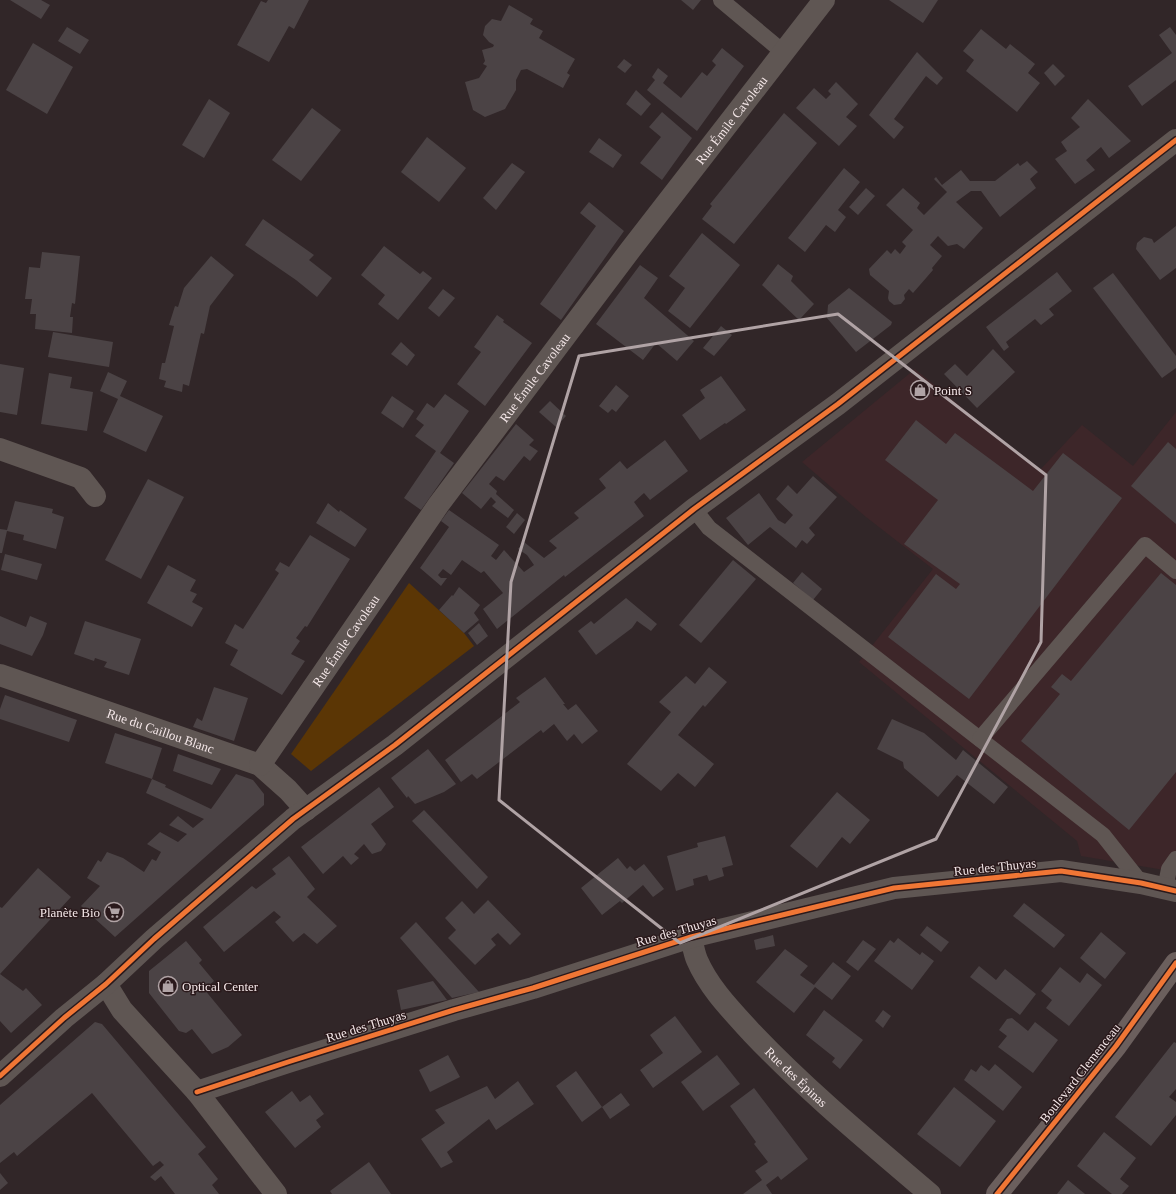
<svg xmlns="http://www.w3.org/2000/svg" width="1176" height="1194" font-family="'Times New Roman',serif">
	<rect width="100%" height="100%" fill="#312628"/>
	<!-- built -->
	<path fill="#3d2629" d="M915,369L1039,471L1082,425L1133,466L1176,412V872L1081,856L1077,841L859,662L933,569L866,517L802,462Z"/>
	<!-- green -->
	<path fill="#5b3605" d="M409,583L464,633L474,646L311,771L291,754Z"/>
	<!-- building -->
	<g fill="#4b4345">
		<path d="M10,0H41L50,5L41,19Z"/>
		<path d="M268,0H309L294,29L289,26L269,62L237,45L261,1L266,3Z"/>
		<path d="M681,0H701L693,10Z"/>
		<path d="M889,0H938L923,23Z"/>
		<path d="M509,5L533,19L530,24L543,31L539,38L575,59L567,73L570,75L563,88L527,69L521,70L516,80V90L505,109L485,117L473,110L465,82L479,78L487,66L483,64L485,61L482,50L493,47L494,45L489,42L483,35L485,26L492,19L501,21Z"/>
		<path d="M67,27L89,40L80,54L58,41Z"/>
		<path d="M1170,27L1176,35V80L1142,106L1128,86L1172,53L1159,35Z"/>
		<path d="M981,29L1006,49L1010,44L1035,64L1028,73L1040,83L1017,112L966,71L974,60L963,51Z"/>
		<path d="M33,43L73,67L47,114L6,90Z"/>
		<path d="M722,48L744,66L697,131L647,90L655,80L652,77L658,68L668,76L663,83L681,98L702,72L707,76L716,65L712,61Z"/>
		<path d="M917,52L943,78L937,85L926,76L894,119L904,127L894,139L869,115Z"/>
		<path d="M624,59L632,65L625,73L617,67Z"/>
		<path d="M1053,64L1065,76L1055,86L1044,73Z"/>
		<path d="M836,82L858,104L846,117L857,126L839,146L796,108L814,88L826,99L831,94L828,91Z"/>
		<path d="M636,90L651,104L641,116L626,104Z"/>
		<path d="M209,99L230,113L204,158L182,145Z"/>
		<path d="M1088,99L1131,141L1109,158L1101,147L1086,160L1095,170L1075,184L1055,159L1067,151L1061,142L1080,127L1071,118Z"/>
		<path d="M312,108L341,130L301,181L272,160Z"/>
		<path d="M662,112L692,138L662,180L640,163L661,137L649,127Z"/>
		<path d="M784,113L817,143L734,244L702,219L712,206L710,204Z"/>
		<path d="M427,137L466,168L439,202L401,172Z"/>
		<path d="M599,138L622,155L613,168L589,152Z"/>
		<path d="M1027,161L1038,172L1030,179L1036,188L1000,217L981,191H971L956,202L983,228L964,249L957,244L948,246L938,236L930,245L942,256L932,268L933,270L913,293L909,289L904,295L905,299L901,304L894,305L889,301L888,298L889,291L870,275L869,269L887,250L891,254L895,249L900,254L906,246L902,242L913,230L886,205L903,188L920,203L917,208L924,215L947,192L934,179L936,177L942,185L961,170L970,181H995L1018,163L1020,166Z"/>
		<path d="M512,163L525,172L496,210L483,198Z"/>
		<path d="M844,168L860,182L838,210L846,217L835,232L826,225L805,252L788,238Z"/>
		<path d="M866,188L875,196L858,215L849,207Z"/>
		<path d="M589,202L624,231L561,320L540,304L596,226L580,213Z"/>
		<path d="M263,219L314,255L309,260L332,278L317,297L296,280L245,245Z"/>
		<path d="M1176,226V268L1160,280L1136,249L1137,243L1144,237L1152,239L1154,243Z"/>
		<path d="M702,233L740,265L690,328L668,311L685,288L669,276Z"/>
		<path d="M384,246L420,274L423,271L432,278L398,320L378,304L385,295L361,275Z"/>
		<path d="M42,252L80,256L75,304L72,303L70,317H73L72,333L35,329L36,314H30L32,299H25L29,267L40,268Z"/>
		<path d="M211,256L234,275L210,306L204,334L201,333L189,386L183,384L182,392L164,387L166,381L159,379L162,363H165L174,326L169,325L175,306L178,307L184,288Z"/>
		<path d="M778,264L793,276L791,281L814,304L799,320L762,285Z"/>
		<path d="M640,265L658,278L644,298L694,341L677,361L656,343L643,360L596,324Z"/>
		<path d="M1057,272L1072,291L1049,309L1054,315L1041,325L1035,319L1006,342L1009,347L1004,351L986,327Z"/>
		<path d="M1113,273L1176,356V368L1162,378L1093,288Z"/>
		<path d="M849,288L892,322L891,325L856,352L827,318L828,305Z"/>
		<path d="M443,289L455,298L439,317L428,308Z"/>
		<path d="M497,315L504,320L503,322L532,343L485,406L457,384L481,352L474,347Z"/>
		<path d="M721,326L732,335L714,356L703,348Z"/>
		<path d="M53,332L113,342L109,367L48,357Z"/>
		<path d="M401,342L415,355L407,366L391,354Z"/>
		<path d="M993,349L1015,372L977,408L944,374L955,364L967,376Z"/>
		<path d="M0,364L24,368L17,415L0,412Z"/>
		<path d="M108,372L127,381L120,396L163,416L146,452L103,432L118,399L100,391Z"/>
		<path d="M49,373L72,377L70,388L93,392L87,431L41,424Z"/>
		<path d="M721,376L746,410L726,424L725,423L700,440L682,415L705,398L700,390Z"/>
		<path d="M616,385L629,396L616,412L612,409L608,413L599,406Z"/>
		<path d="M445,394L469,411L440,453L454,463L421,510L404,498L436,451L415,436L424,425L416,419L427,403L434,408Z"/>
		<path d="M392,396L414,411L403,428L381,413Z"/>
		<path d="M550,401L566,416L556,427L539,412Z"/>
		<path d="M916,420L946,444L955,433L1033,491L1063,453L1122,498L969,699L888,637L936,574L956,589L960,584L904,544L938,500L885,460Z"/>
		<path d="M516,424L534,440L529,445L538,451L530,461L524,456L504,481L496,476L489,484L497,491L496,494L514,510L508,518L492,506L496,502L491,497L481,509L462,493Z"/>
		<path d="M665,440L688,471L650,500L644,493L634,502L644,516L565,577L564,575L497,629L483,609L503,593L484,571L481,573L462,560L451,575L443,569L438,575L441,578H447L441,586L420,568L449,527L441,521L449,510L499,545L491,556L496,560L504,550L524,572L534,565L527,555L518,549L524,542L544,558L557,548L549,541L579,518L574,513L606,488L599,479L620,461L627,469Z"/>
		<path d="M1168,442L1176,449V524L1131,486Z"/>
		<path d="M813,476L837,497L809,528L815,535L807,544L802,540L796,548L770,527L748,545L726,518L759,493L778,520L785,524L793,515L776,499L788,485L797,494Z"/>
		<path d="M148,479L184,497L141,579L105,560Z"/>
		<path d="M15,501L53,509L52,513L64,517L56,549L23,540L24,535L7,531L2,553H0V529L7,530Z"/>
		<path d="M328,503L339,512L340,510L367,529L355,547L316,523Z"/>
		<path d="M517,513L525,520L514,534L506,527Z"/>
		<path d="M310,535L350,559L307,627L305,626L296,638L300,641L291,654L305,661L282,695L230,665L238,650L225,643L235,624L243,629L279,573L275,570L280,562L289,567Z"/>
		<path d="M5,554L42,564L37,580L1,570Z"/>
		<path d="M733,560L756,579L701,643L679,625Z"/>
		<path d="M168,565L196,580L190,591L197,594L192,602L203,608L192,627L147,603Z"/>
		<path d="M802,572L822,589L813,600L793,583Z"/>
		<path d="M1161,573L1176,585V772L1129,830L1021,741L1060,694L1051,687L1062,674L1071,681Z"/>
		<path d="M459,587L480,605L474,613L479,620L464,633L439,610L452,595L453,596Z"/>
		<path d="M626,598L657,624L651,631L637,621L632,628L596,655L578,631L591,621L594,624Z"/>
		<path d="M0,616L26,627L30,616L47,623L43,635L32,656L0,644Z"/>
		<path d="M85,621L141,639L129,675L104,667L107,662L95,658L94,661L74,654Z"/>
		<path d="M479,623L488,636L477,645L468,633Z"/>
		<path d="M709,667L727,682L705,707L703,705L678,735L714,764L695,787L678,773L661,791L627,764L671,712L659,702L686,676L695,684Z"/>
		<path d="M545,677L565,704H563L568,710L576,704L598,731L582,744L574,734L567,741L554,724L543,733L541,730L477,779L472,774L461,782L445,760L520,702L516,698Z"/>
		<path d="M214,687L248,698L234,741L193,727L197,718L202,721Z"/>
		<path d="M5,695L77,720L69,742L0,719V709Z"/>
		<path d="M892,719L924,733L956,760L963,750L1008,787L994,804L957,775L938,797L904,768L903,762L877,749Z"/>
		<path d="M115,733L162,748L152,779L166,785L165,787L211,809L236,774L253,780L264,794V805L115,937L81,906L100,886L87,878L98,860L101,862L107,852L123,858L144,872L152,859L156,861L161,852L147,844L160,832L178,842L187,834L169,825L178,816L193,828L204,819L146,793L152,779L105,763Z"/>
		<path d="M428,749L456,784L444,792L415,804L408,796L407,798L391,778Z"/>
		<path d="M178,754L221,769L212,785L173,771Z"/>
		<path d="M379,787L394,807L371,824L386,844L381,851L372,854L364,844L354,854L359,858L351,865L343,856L323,874L301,847Z"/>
		<path d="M837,792L870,820L850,844L842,837L817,868L790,846Z"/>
		<path d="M424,810L488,877L477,889L412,821Z"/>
		<path d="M725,836L733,865L722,868L724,876L709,881L707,875L693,879L694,885L676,891L667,856L698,847L697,843Z"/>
		<path d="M289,856L315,889L307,897L337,926L317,944L304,933L293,942L275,922L281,917L274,911L224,952L203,927L252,886L256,889L276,874L272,869Z"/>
		<path d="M618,858L627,869L630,866L635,871L644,864L664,889L653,897L643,885L622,903L620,901L602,915L581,888Z"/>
		<path d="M38,868L71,897L0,974L23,991L26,988L42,1005L11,1033L0,1021V907L2,908Z"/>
		<path d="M488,900L521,934L510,945L498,933L491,939L496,945L475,965L448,938L456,930L445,918L462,901L474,914Z"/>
		<path d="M1024,903L1065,935L1054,948L1013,916Z"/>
		<path d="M416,922L479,992L452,998L400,938Z"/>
		<path d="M927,926L949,942L941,952L920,935Z"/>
		<path d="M1101,932L1126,953L1105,979L1080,958Z"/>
		<path d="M773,935L775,946L756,950L754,940Z"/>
		<path d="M898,938L920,955L922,952L934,961L912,990L874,961L890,940L894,943Z"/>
		<path d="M863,940L876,949L858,971L846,962Z"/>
		<path d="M186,941L202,960L199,963L214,981L204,989L242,1035L228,1047L212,1054L192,1029L186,1033L179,1031L149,993V971Z"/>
		<path d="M785,949L808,966L800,975L814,985L833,962L851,976L832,1000L815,987L794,1013L756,982Z"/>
		<path d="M979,966L996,980L1005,969L1036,994L1020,1015L970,977Z"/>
		<path d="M1060,967L1080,983L1087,973L1102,985L1069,1026L1046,1008L1052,1000L1041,991Z"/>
		<path d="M433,981L447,1000L401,1010L397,990Z"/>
		<path d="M824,1010L863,1040L840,1069L832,1062L835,1058L806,1035Z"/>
		<path d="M883,1010L891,1016L883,1028L875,1021Z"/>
		<path d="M675,1016L702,1052L653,1088L640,1070L663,1053L650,1035Z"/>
		<path d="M1012,1018L1028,1031L1035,1022L1058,1040L1033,1073L998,1047L1007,1036L999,1030L1007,1019Z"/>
		<path d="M95,1022L102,1024L206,1147L198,1154L218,1179L212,1185L219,1194H175L161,1176L155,1181L150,1177L164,1165L160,1161L153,1166L92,1093L17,1156L14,1152L0,1163V1105Z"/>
		<path d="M1174,1042L1176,1043V1089L1169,1097L1176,1102V1115L1151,1146L1115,1117Z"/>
		<path d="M448,1055L460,1077L430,1092L419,1070Z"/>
		<path d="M717,1055L740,1084L703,1111L681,1082Z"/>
		<path d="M995,1064L1022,1087L1003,1111L964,1080L971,1069L976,1072L981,1065L989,1071Z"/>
		<path d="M576,1071L602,1107L621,1093L630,1105L610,1119L602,1107L582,1122L556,1086Z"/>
		<path d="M518,1081L534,1104L496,1130L489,1119L447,1152L453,1162L441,1168L421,1139L445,1123L435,1110L487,1086L495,1099Z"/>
		<path d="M954,1087L996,1121L960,1167L917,1134Z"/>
		<path d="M754,1088L808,1159L781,1180L778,1176L766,1185L772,1194H743L762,1180L755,1171L768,1162L754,1144L756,1142L730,1106Z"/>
		<path d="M292,1091L300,1102L310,1095L324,1114L316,1120L321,1127L295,1148L265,1112Z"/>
		<path d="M1104,1132L1136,1158L1120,1179L1129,1186L1122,1194H1112L1077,1166Z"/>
		<path d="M369,1162L391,1194H332L330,1191Z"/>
		<path d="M0,1173L8,1183L0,1190Z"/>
		<path d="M1068,1180L1085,1194H1057Z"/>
	</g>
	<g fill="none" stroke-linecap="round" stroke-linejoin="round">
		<!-- service -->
		<g stroke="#5f5653" stroke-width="16">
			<path d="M721,0L783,52"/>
			<path d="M694,509L709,528L1103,835L1141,883"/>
			<path d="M980,739L1145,545L1176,571"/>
			<path d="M1165,889L1169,869L1176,859"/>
		</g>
		<!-- minor -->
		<g stroke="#5f5653" stroke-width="22">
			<path d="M0,449L81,478L95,496"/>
			<path id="s1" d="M0,675L260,765L288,790L306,810"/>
			<path id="s2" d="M260,765L439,504L631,249L824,0"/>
			<path id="s3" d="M691,937C693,945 694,953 697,960C709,988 732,1011 752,1033C807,1091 869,1142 930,1194"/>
			<path d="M197,1092L288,1062L454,1010L533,988L691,937L894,888L1061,871L1141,883L1176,891"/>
		</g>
		<!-- tertiary -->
		<g stroke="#5f5653" stroke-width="22">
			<path d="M106,984L122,1010L197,1092L276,1194"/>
			<path d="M0,1076L64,1018L106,984L154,939L293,819L395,745L694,509L838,404L1176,140"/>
		</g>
		<!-- secondary -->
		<path stroke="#6b5f5d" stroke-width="22" d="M997,1194L1116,1046L1176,963"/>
		<defs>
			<g id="cycleway">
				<path d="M0,1076L64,1018L106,984L154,939L293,819L395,745L694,509L838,404L1176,140"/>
				<path d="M197,1092L288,1062L454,1010L533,988L691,937L894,888L1061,871L1141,883L1176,891"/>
				<path d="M997,1194L1116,1046L1176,963"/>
			</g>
		</defs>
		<!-- cycleway casing -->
		<use href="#cycleway" stroke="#2a191b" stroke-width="8"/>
		<!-- cycleway -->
		<use href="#cycleway" stroke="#f07635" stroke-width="5"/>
	</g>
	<!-- marked area -->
	<path fill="none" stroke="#b0a3a5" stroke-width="3" stroke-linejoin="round" d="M838,314L1046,475L1041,642L936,839L680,943L499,800L511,582L579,356Z"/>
	<!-- icons -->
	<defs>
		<symbol id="shop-ring" viewBox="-11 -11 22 22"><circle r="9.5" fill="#2a191b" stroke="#b0a3a5" stroke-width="1.5"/><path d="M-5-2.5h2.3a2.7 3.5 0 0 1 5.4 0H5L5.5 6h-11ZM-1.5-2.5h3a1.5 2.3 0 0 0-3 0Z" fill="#b0a3a5"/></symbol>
		<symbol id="supermarket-ring" viewBox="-11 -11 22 22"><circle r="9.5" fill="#2a191b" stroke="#b0a3a5" stroke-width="1.5"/><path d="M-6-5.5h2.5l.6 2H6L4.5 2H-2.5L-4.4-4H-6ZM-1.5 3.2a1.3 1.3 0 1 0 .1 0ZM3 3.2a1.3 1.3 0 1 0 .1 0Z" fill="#b0a3a5"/></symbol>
	</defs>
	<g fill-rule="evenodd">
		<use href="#shop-ring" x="909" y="379" width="22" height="22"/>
		<use href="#supermarket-ring" x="103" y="901" width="22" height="22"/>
		<use href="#shop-ring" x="157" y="975" width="22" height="22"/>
	</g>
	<g text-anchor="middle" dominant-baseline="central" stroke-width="3" stroke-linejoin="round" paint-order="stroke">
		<!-- street labels -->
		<g font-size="13" fill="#f4e7e8" stroke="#2a191b">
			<text stroke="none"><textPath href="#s2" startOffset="799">Rue Émile Cavoleau</textPath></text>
			<text stroke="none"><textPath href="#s2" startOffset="475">Rue Émile Cavoleau</textPath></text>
			<text stroke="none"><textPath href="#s2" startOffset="151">Rue Émile Cavoleau</textPath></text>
			<text stroke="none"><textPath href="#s1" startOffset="170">Rue du Caillou Blanc</textPath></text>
			<text transform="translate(995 867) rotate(-6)">Rue des Thuyas</text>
			<text transform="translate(676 931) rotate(-16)">Rue des Thuyas</text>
			<text transform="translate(366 1026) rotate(-17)">Rue des Thuyas</text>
			<text transform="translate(1080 1073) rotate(-52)">Boulevard Clemenceau</text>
			<text stroke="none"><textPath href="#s3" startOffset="178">Rue des Épinas</textPath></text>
		</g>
		<!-- poi labels -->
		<g font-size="13" fill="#f4e7e8" stroke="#2a191b" text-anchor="start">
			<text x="934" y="390">Point S</text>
			<text x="100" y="912" text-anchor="end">Planète Bio</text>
			<text x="182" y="986">Optical Center</text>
		</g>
	</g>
</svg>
